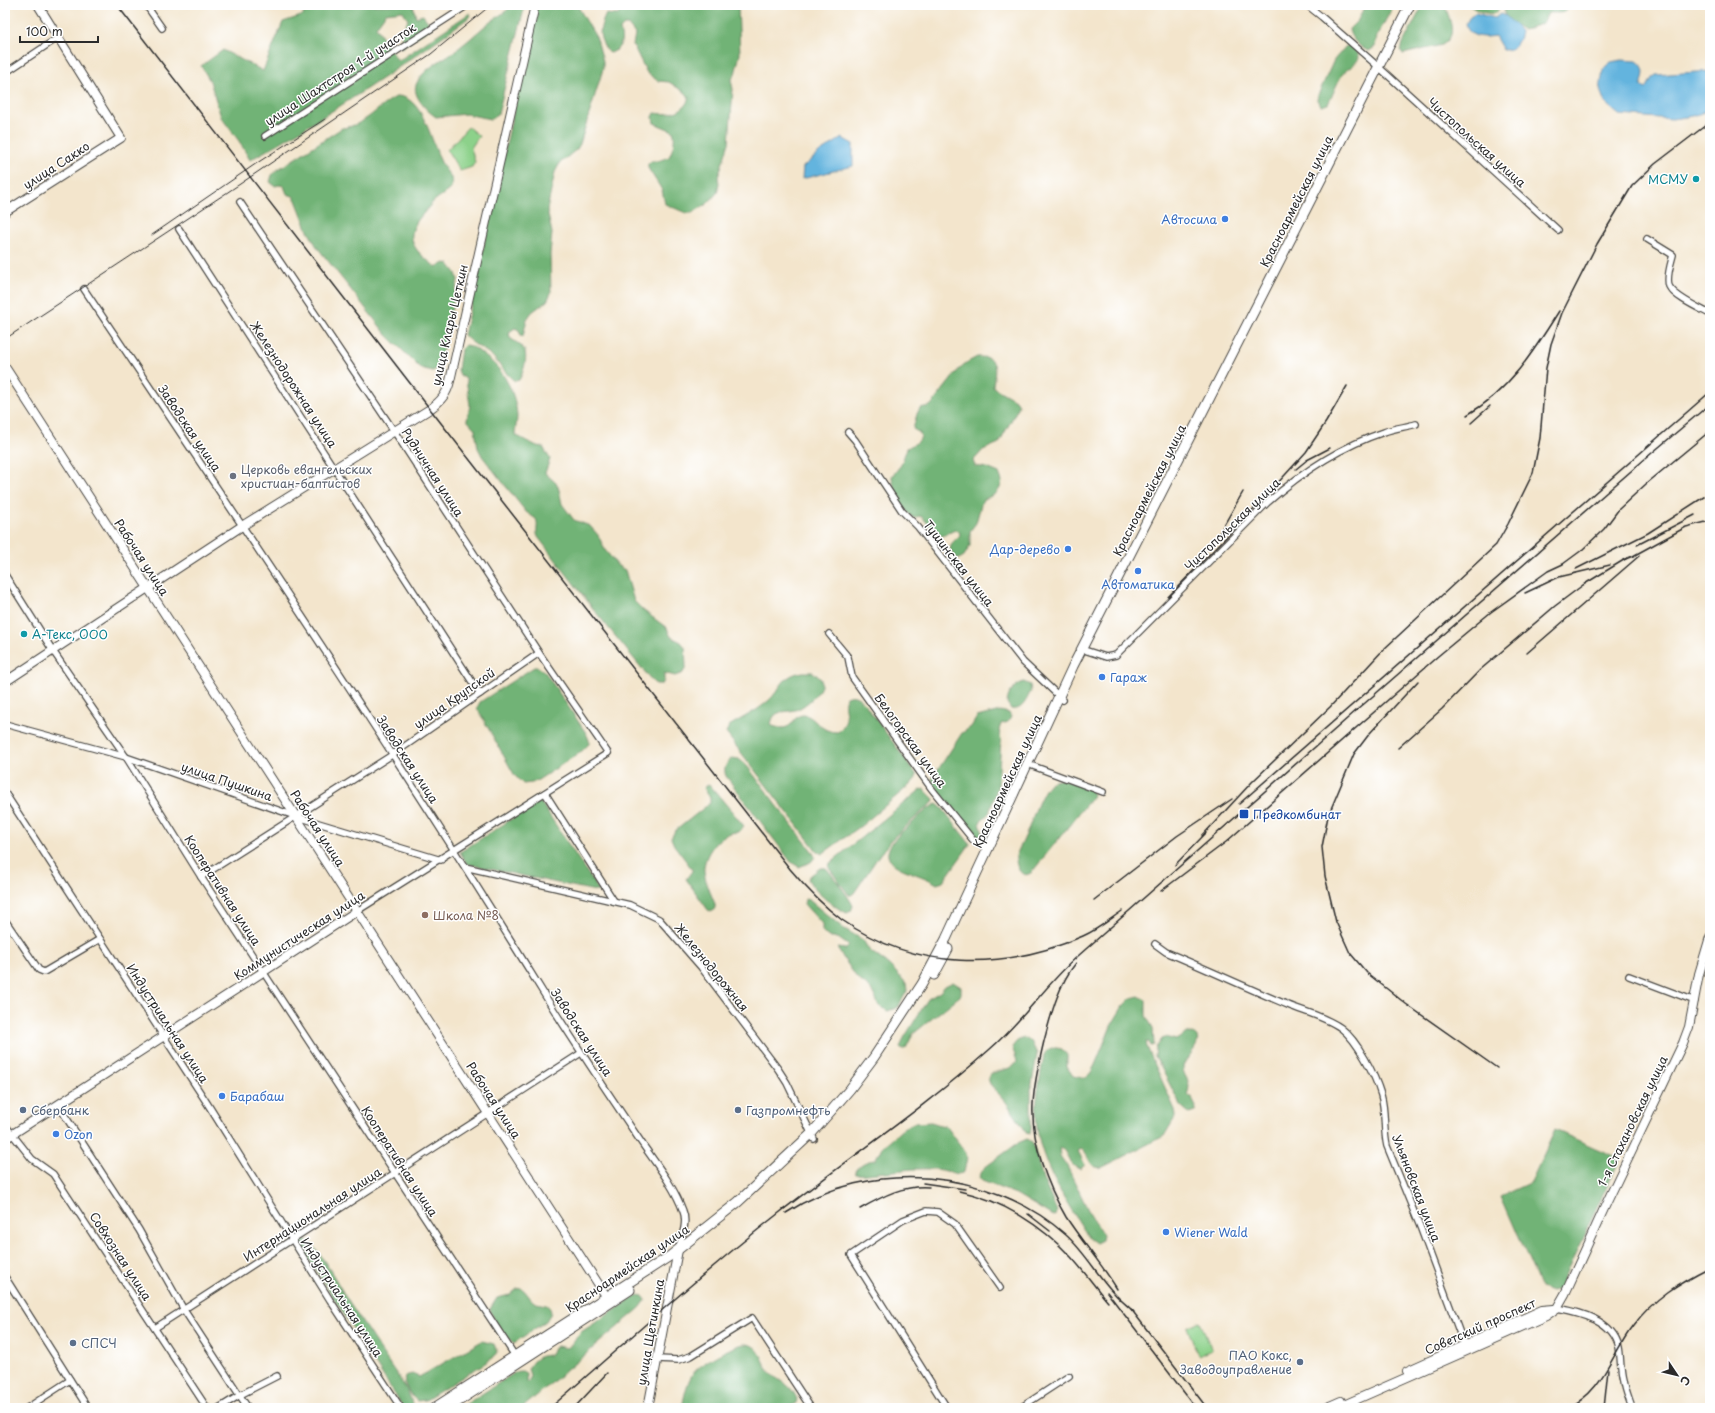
<svg xmlns="http://www.w3.org/2000/svg" width="1715" height="1413" font-family="'Playpen Sans',sans-serif">
	<rect width="100%" height="100%" fill="#fff"/>
	<filter id="ink" filterUnits="userSpaceOnUse"><feTurbulence type="fractalNoise" baseFrequency=".025" numOctaves="2"/><feDisplacementMap in="SourceGraphic" scale="8" xChannelSelector="R" yChannelSelector="G"/><feConvolveMatrix kernelMatrix="1 2 1 2 8 2 1 2 1" color-interpolation-filters="sRGB"/></filter>
	<filter id="wash" filterUnits="userSpaceOnUse"><feTurbulence type="fractalNoise" baseFrequency=".012" numOctaves="4" result="noise"/><feDisplacementMap in="SourceGraphic" scale="16" xChannelSelector="R" yChannelSelector="G"/><feGaussianBlur stdDeviation="0.9" result="paint"/><feColorMatrix in="noise" values="0 0 0 0 0 0 0 0 0 0 0 0 0 0 0 0 0 1.4 0 .05"/><feComposite in="paint" operator="in"/></filter>
	<g filter="url(#wash)">
		<rect width="100%" height="100%" fill="#f3e5cc"/>
		<!-- green -->
		<g fill="#8cd18a" stroke="#5c7e5a">
			<path d="M468,127L479,136L471,148L475,162L472,167L460,171L447,150Z"/>
			<path d="M1200,1321L1212,1350L1198,1356L1187,1327Z"/>
		</g>
		<!-- forest -->
		<g fill="#71b376" stroke="#4e6f50">
			<path d="M300,5H413L416,17L423,15L432,27L401,48L402,31L408,20L403,11L386,13L376,27L398,61L470,13L471,16C400,68 327,117 250,160L239,141L221,117L210,81L201,66L223,50L263,71L283,22L304,15Z"/>
			<path d="M512,5H525L498,114L493,118L490,119L466,114L436,117C428,112 412,96 416,85C422,68 447,58 460,47C471,39 481,28 493,20C500,15 506,12 512,5Z"/>
			<path d="M537,5H577L597,39L603,61V69L580,144L577,149L560,163L555,172L547,210L552,233L550,254L551,293L547,301L532,312L527,319L523,336H521L519,330L515,328L509,332L510,338C514,341 518,343 521,346C530,353 524,371 519,380L515,381C506,375 500,364 492,356C484,349 470,343 464,335Z"/>
			<path d="M619,5H738L740,54L735,74L731,80L733,89L729,143L718,177L719,183L717,193L707,204L692,213H686L665,204L662,190L648,168V164L651,161H658L669,157C673,149 676,139 673,131L654,123L653,117L655,113C668,115 684,113 689,98L687,94L669,82L658,81L647,73L633,45L635,34L628,25H624L620,29C623,40 622,48 611,53L608,52C598,37 598,31 606,14L617,15L620,13L621,9Z"/>
			<path d="M1365,5H1394L1377,36L1375,47L1369,51C1361,49 1349,37 1349,29L1358,20Z"/>
			<path d="M1423,5H1445C1449,20 1459,35 1442,45L1403,54L1401,51L1403,43Z"/>
			<path d="M1469,5H1500L1501,6L1496,13C1487,15 1476,11 1469,5Z"/>
			<path d="M1505,5H1568C1567,16 1556,12 1548,13L1543,23L1524,30C1517,27 1509,20 1505,15C1503,12 1505,8 1505,5Z"/>
			<path d="M1346,46C1353,46 1359,51 1359,58C1355,66 1347,68 1342,75C1336,84 1333,95 1328,104L1321,106L1317,100L1318,95L1334,60Z"/>
			<path d="M398,96C423,97 432,143 441,162C444,169 449,173 452,180L451,188C446,193 440,196 434,201C430,205 426,211 422,215C401,239 416,252 436,267L445,263L449,264L456,273L458,280L439,367L433,371L420,368L386,334L317,247L308,231L296,200L293,196L287,194L284,186L279,185L275,186L270,182L272,175L277,170L342,128C366,126 378,105 398,96Z"/>
			<path d="M465,345C475,346 479,352 486,357C504,370 516,394 517,416C517,423 515,429 515,435L537,446L543,447L550,459L545,473L557,484L559,490L562,504L574,520L590,526L598,535L605,550L618,566L625,570L634,601L644,611L667,628L671,637L681,642L685,647L686,666L683,673L675,676L664,673V681L662,684H656L653,682L598,615L538,537C535,531 539,525 536,519L526,512L482,456L478,448L475,429L467,420L470,405L466,379L460,375L458,370L461,349Z"/>
			<path d="M977,357C1001,356 994,372 993,387L1017,401L1019,406L999,443L983,450L973,461L975,466L987,468L999,473L1002,481C999,497 991,494 982,501L976,523L970,531V546L964,556L959,559L954,556L950,549L952,543L960,535L959,531L955,530L942,536L937,534L923,518L920,516L914,518C904,513 892,487 892,476L901,465L907,448L918,442L921,437L920,433L913,429L917,414L920,408L930,406L932,404L960,368L966,363Z"/>
			<path d="M534,667H538L545,672L586,733L589,740V744L581,752L538,780L532,783L523,784L515,776L477,708L480,702Z"/>
			<path d="M803,672H813L821,679C821,682 822,685 820,688C818,695 802,709 795,710C784,713 773,709 771,725C774,727 777,727 780,728C795,729 792,715 803,715C814,714 819,733 838,732C853,718 841,711 846,697C855,693 859,698 865,704L916,774V778L911,784L861,826L822,854L817,851L726,733L729,726C742,718 757,711 768,701C782,689 781,675 803,672Z"/>
			<path d="M1024,682L1030,685L1031,691C1026,700 1023,711 1011,709L1007,703C1008,693 1014,685 1024,682Z"/>
			<path d="M1000,711L1009,713L1011,717L1008,722L1001,724L999,730L1001,740L998,785L989,813L980,822L983,836L982,839L978,840L935,786L932,779L962,733L971,727L977,717Z"/>
			<path d="M732,758L739,759L747,766L812,851L815,857L811,862L799,867L791,862L726,776C723,770 726,762 732,758Z"/>
			<path d="M1062,779L1090,789L1093,794L1092,797L1032,872C1021,881 1015,865 1016,856C1018,850 1022,844 1024,839C1032,822 1036,804 1046,788L1051,782Z"/>
			<path d="M709,784L744,826L739,832C734,832 730,833 726,835C715,840 703,858 704,871C705,881 711,894 715,904V908L712,912L708,910L686,879L692,871V869L674,845L671,838L675,831L710,803V798L704,788Z"/>
			<path d="M924,789L934,799L933,802L895,836L880,854L854,893L851,895H849L829,868L830,863L920,790Z"/>
			<path d="M540,801L600,892L467,864L460,852Z"/>
			<path d="M937,804L942,808L970,844L943,882L937,884C913,868 861,868 905,829C913,823 928,806 937,804Z"/>
			<path d="M820,868H826C831,873 852,901 853,906L851,911L847,913C835,908 814,892 808,879L810,876Z"/>
			<path d="M805,899L809,900L843,928L863,940L869,950L889,965L906,983L907,991L898,1007L888,1011L879,1006L871,989L857,978L838,950V948L846,949L849,946L838,938H831L827,936L822,931V924L804,904Z"/>
			<path d="M953,982L961,987V995L913,1034L906,1048L902,1050L900,1048L904,1038L928,999L940,992L945,986Z"/>
			<path d="M1139,996L1146,1000V1016L1153,1028L1154,1045L1151,1046L1149,1042H1146L1147,1047L1175,1110L1176,1116L1164,1136L1103,1167C1088,1170 1091,1156 1081,1149L1078,1151L1085,1165L1080,1169C1069,1166 1069,1156 1062,1148H1059L1060,1156L1067,1166L1088,1210L1103,1235L1102,1240L1096,1243L1089,1238C1065,1199 1035,1158 1036,1110C1037,1092 1041,1073 1044,1055C1048,1047 1053,1047 1062,1049L1067,1055V1067L1073,1076L1083,1078L1090,1074L1095,1065L1111,1026L1123,1006L1131,998Z"/>
			<path d="M1187,1033C1213,1036 1183,1059 1183,1067C1183,1079 1193,1079 1187,1095L1192,1098L1196,1106L1195,1111L1189,1113L1181,1106L1155,1056L1156,1048L1162,1038L1165,1037L1176,1040Z"/>
			<path d="M1024,1038L1031,1041L1037,1054L1031,1090V1129L1030,1134L1027,1133L1006,1102L990,1084L988,1078L990,1074C999,1070 1011,1071 1017,1061L1012,1047L1017,1041Z"/>
			<path d="M931,1122L947,1127L966,1153L967,1158L964,1172C958,1176 952,1172 946,1171C936,1168 925,1169 915,1169C905,1169 860,1176 856,1174L855,1171C860,1164 866,1161 875,1160L882,1147L904,1128L914,1123Z"/>
			<path d="M1555,1130L1620,1159L1558,1290L1551,1292L1541,1288L1501,1196L1531,1182Z"/>
			<path d="M1027,1139L1033,1144L1043,1179L1056,1209L1057,1212L1055,1216L1051,1215L1016,1194L982,1181L979,1177L984,1168L1018,1143Z"/>
			<path d="M305,1239C318,1245 341,1290 350,1304C364,1325 377,1345 391,1366C397,1375 413,1396 412,1406L410,1408L403,1407L303,1250L300,1244Z"/>
			<path d="M521,1288C526,1291 528,1296 532,1300C538,1307 550,1300 551,1313L546,1321L514,1343C507,1339 490,1316 490,1309L497,1298L510,1295L517,1289Z"/>
			<path d="M638,1295L643,1296L646,1300L640,1308L522,1408H460L516,1372C525,1369 527,1373 526,1382L529,1381L530,1375L528,1369C533,1359 539,1355 551,1355L554,1348L557,1346L566,1348C577,1343 573,1339 581,1332Z"/>
			<path d="M482,1341L494,1344L497,1352L493,1358L426,1400L417,1401C411,1396 402,1384 405,1376L412,1374L419,1377Z"/>
			<path d="M744,1344C763,1344 761,1365 773,1375C784,1385 790,1383 797,1399L796,1403L789,1408H682C684,1398 686,1385 692,1375C700,1363 730,1347 744,1344Z"/>
		</g>
		<!-- water -->
		<g fill="#63b4de" stroke="#477084">
			<path d="M1475,13L1495,18L1500,14L1506,16L1521,31C1520,41 1514,51 1503,50L1495,36C1484,38 1468,38 1466,24L1470,16Z"/>
			<path d="M1621,60L1637,61C1647,68 1644,75 1641,86L1646,89L1652,78L1656,75L1710,71V110L1693,116L1672,119L1619,115L1605,103L1600,90L1603,70L1606,66L1611,62Z"/>
			<path d="M842,138L853,144V166L802,179L803,167L820,152Z"/>
		</g>
	</g>
	<g filter="url(#ink)">
		<g fill="none" stroke-linecap="round" stroke-linejoin="round">
			<defs>
				<g id="street">
					<path d="M146,5L162,28"/>
					<path d="M1307,5L1322,17L1382,70L1558,230"/>
					<path d="M5,73L59,37"/>
					<path d="M265,136L468,5"/>
					<path d="M240,202L394,431L539,653L608,753L357,911"/>
					<path d="M179,229L480,694"/>
					<path d="M1647,239L1673,255C1671,263 1666,277 1669,286C1674,297 1699,308 1710,314"/>
					<path d="M84,289C240,522 397,755 544,994C573,1041 604,1087 635,1133C651,1158 673,1183 683,1211C688,1223 681,1238 678,1250"/>
					<path d="M848,432L855,440L902,511L918,527L1023,662L1063,700"/>
					<path d="M5,575L53,651L126,757L201,877L515,1356"/>
					<path d="M829,634L848,657L852,677L931,788L973,840L989,849"/>
					<path d="M1081,649L1106,657L1116,655L1267,503C1302,472 1339,447 1384,432C1394,428 1406,427 1416,424"/>
					<path d="M5,724L126,757L295,816L441,860"/>
					<path d="M1033,766L1103,792"/>
					<path d="M5,793L207,1103L330,1300L401,1408"/>
					<path d="M545,793L614,901"/>
					<path d="M465,867L630,905L659,919L701,967L778,1069L787,1083L814,1139"/>
					<path d="M201,877L392,755L539,653"/>
					<path d="M5,920L39,970L44,972L100,939"/>
					<path d="M1155,944L1166,952C1207,969 1247,988 1288,1005C1305,1012 1326,1017 1341,1028C1358,1041 1375,1075 1381,1095C1386,1112 1383,1129 1387,1146L1421,1229L1465,1347"/>
					<path d="M1629,976L1695,1001"/>
					<path d="M58,1105L139,1230L184,1310L248,1408"/>
					<path d="M5,1125L32,1159L53,1174L207,1408"/>
					<path d="M5,1277L88,1408"/>
					<path d="M1557,1308C1580,1312 1613,1320 1619,1347C1621,1358 1620,1370 1623,1381C1624,1390 1628,1399 1631,1408"/>
					<path d="M155,1328L581,1053"/>
					<path d="M658,1359L678,1360L691,1356L752,1318L811,1408"/>
					<path d="M27,1408L70,1380"/>
					<path d="M219,1408L240,1395L277,1376"/>
					<path d="M947,1408L851,1255L903,1220L926,1211L938,1212L955,1224L1000,1288"/>
					<path d="M1020,1408L1069,1376"/>
				</g>
				<g id="secondary">
					<path d="M5,212L121,138L38,5"/>
					<path d="M5,367L610,1302"/>
					<path d="M5,682L242,526L430,409C441,401 447,394 450,381L535,5"/>
					<path d="M5,1139L357,911"/>
					<path d="M1407,1371L1542,1310L1554,1309"/>
					<path d="M648,1408L678,1250"/>
					<path d="M1325,1408L1341,1401"/>
					<path d="M1337,1408L1546,1316L1557,1308L1565,1294L1607,1202L1683,1043L1689,1027L1699,974L1710,937"/>
				</g>
				<g id="primary">
					<path d="M934,975L948,949"/>
					<path d="M434,1408L670,1256L738,1202L811,1134L850,1089L874,1057L922,984L946,939L1073,666L1410,5"/>
					<path d="M448,1408L630,1290"/>
				</g>
			</defs>
			<!-- street casing -->
			<use href="#street" stroke="#494743" stroke-width="8"/>
			<!-- secondary casing -->
			<use href="#secondary" stroke="#494743" stroke-width="10"/>
			<!-- primary casing -->
			<use href="#primary" stroke="#494743" stroke-width="11"/>
			<!-- street -->
			<use href="#street" stroke="#fff" stroke-width="5.5"/>
			<!-- secondary -->
			<use href="#secondary" stroke="#fff" stroke-width="8"/>
			<!-- primary -->
			<use href="#primary" stroke="#fff" stroke-width="9"/>
			<!-- tram -->
			<g stroke="#2b2b2b" stroke-width="1">
				<path d="M152,235L257,163L325,119"/>
				<path d="M5,339L240,184L431,54L491,5"/>
			</g>
			<!-- rail -->
			<g stroke="#2b2b2b" stroke-width="1.5">
				<path d="M117,5L430,409L790,869C806,888 822,905 842,920C915,971 1004,971 1083,936C1097,930 1109,920 1122,911"/>
				<path d="M1467,415C1509,391 1534,351 1559,311"/>
				<path d="M1471,423L1490,406"/>
				<path d="M1296,469L1307,460L1330,448"/>
				<path d="M1213,544L1243,492"/>
				<path d="M1637,545L1695,515"/>
				<path d="M1623,560L1633,556L1686,527L1710,521"/>
				<path d="M1576,569L1648,533L1710,493"/>
				<path d="M1525,593L1559,577L1610,565"/>
				<path d="M1168,597L1263,499L1306,452L1326,422L1347,386"/>
				<path d="M1527,653L1639,556"/>
				<path d="M1418,681L1370,733L1354,754L1328,816L1322,847L1325,876L1336,922L1350,953L1367,973L1406,1004L1497,1068"/>
				<path d="M1398,748L1442,709L1480,670L1555,606L1583,585L1627,558"/>
				<path d="M1239,804L1710,392"/>
				<path d="M1202,836L1252,782L1330,707L1384,649L1496,545L1508,524L1533,473L1540,438L1546,368L1551,344L1562,313L1597,244L1632,186L1655,164L1710,122"/>
				<path d="M1175,865L1206,833"/>
				<path d="M1161,891L1226,842L1438,656L1491,612L1548,571L1563,564L1582,550L1604,529L1619,509L1646,484L1710,431"/>
				<path d="M1094,900L1177,836L1232,799"/>
				<path d="M1076,963C1058,985 1051,1015 1044,1041C1039,1062 1034,1083 1033,1104C1031,1142 1047,1185 1066,1217C1082,1242 1102,1264 1117,1289"/>
				<path d="M923,1183L965,1189"/>
				<path d="M959,1191C1002,1200 1041,1225 1071,1257C1084,1271 1095,1287 1108,1302"/>
				<path d="M860,1209C883,1196 903,1185 929,1187"/>
				<path d="M786,1213C870,1158 991,1168 1066,1235C1085,1252 1097,1275 1114,1293C1120,1300 1128,1306 1134,1312"/>
				<path d="M1028,1214L1050,1231"/>
				<path d="M1107,1292L1196,1408"/>
				<path d="M1131,1309L1207,1408"/>
				<path d="M550,1408C626,1342 700,1275 779,1213C849,1158 923,1109 989,1050C1022,1022 1045,985 1078,956L1357,710L1646,458L1710,404"/>
				<path d="M574,1408L607,1373"/>
				<path d="M1567,1408C1603,1393 1611,1354 1633,1326C1653,1299 1680,1282 1710,1267"/>
				<path d="M1604,1408L1608,1370"/>
			</g>
		</g>
	</g>
	<!-- markers -->
	<g fill="#0f9aa8" stroke="#fff" stroke-width="1.5">
		<circle cx="1696" cy="179" r="4"/>
		<circle cx="24" cy="634" r="4"/>
	</g>
	<g fill="#3f7fe0" stroke="#fff" stroke-width="1.5">
		<circle cx="1225" cy="219" r="4"/>
		<circle cx="1068" cy="549" r="4"/>
		<circle cx="1138" cy="571" r="4"/>
		<circle cx="1102" cy="677" r="4"/>
		<circle cx="222" cy="1096" r="4"/>
		<circle cx="56" cy="1134" r="4"/>
		<circle cx="1166" cy="1232" r="4"/>
	</g>
	<circle fill="#6b7280" stroke="#fff" stroke-width="1.5" cx="233" cy="476" r="4"/>
	<rect fill="#1a4fb4" stroke="#fff" stroke-width="1.5" x="1239" y="809" width="10" height="10" rx="2"/>
	<circle fill="#8d6e63" stroke="#fff" stroke-width="1.5" cx="425" cy="915" r="4"/>
	<g fill="#5c6f8a" stroke="#fff" stroke-width="1.5">
		<circle cx="23" cy="1110" r="4"/>
		<circle cx="738" cy="1110" r="4"/>
		<circle cx="73" cy="1343" r="4"/>
		<circle cx="1300" cy="1362" r="4"/>
	</g>
	<g text-anchor="middle" dominant-baseline="central" stroke-width="3" stroke-linejoin="round" paint-order="stroke">
		<!-- street labels -->
		<g font-size="12" fill="#2b2b2b" stroke="#fff">
			<text transform="translate(340 74) rotate(-33)">улица Шахтстроя 1-й участок</text>
			<text transform="translate(1477 142) rotate(42)">Чистопольская улица</text>
			<text transform="translate(56 165) rotate(-33)">улица Сакко</text>
			<text transform="translate(1296 201) rotate(-63)">Красноармейская улица</text>
			<text transform="translate(449 325) rotate(-77)">улица Клары Цеткин</text>
			<text transform="translate(294 384) rotate(57)">Железнодорожная улица</text>
			<text transform="translate(190 428) rotate(56)">Заводская улица</text>
			<text transform="translate(433 472) rotate(57)">Рудничная улица</text>
			<text transform="translate(1149 490) rotate(-63)">Красноармейская улица</text>
			<text transform="translate(1232 524) rotate(-44)">Чистопольская улица</text>
			<text transform="translate(142 557) rotate(57)">Рабочая улица</text>
			<text transform="translate(959 563) rotate(52)">Тушинская улица</text>
			<text transform="translate(454 698) rotate(-35)">улица Крупской</text>
			<text transform="translate(911 740) rotate(54)">Белогорская улица</text>
			<text transform="translate(408 759) rotate(57)">Заводская улица</text>
			<text transform="translate(227 781) rotate(19)">улица Пушкина</text>
			<text transform="translate(1007 781) rotate(-65)">Красноармейская улица</text>
			<text transform="translate(318 828) rotate(57)">Рабочая улица</text>
			<text transform="translate(223 890) rotate(57)">Кооперативная улица</text>
			<text transform="translate(299 935) rotate(-33)">Коммунистическая улица</text>
			<text transform="translate(712 967) rotate(51)">Железнодорожная</text>
			<text transform="translate(168 1023) rotate(57)">Индустриальная улица</text>
			<text transform="translate(582 1032) rotate(57)">Заводская улица</text>
			<text transform="translate(494 1100) rotate(57)">Рабочая улица</text>
			<text transform="translate(1632 1121) rotate(-64)">1-я Стахановская улица</text>
			<text transform="translate(400 1161) rotate(57)">Кооперативная улица</text>
			<text transform="translate(1417 1188) rotate(69)">Ульяновская улица</text>
			<text transform="translate(312 1214) rotate(-33)">Интернациональная улица</text>
			<text transform="translate(121 1256) rotate(57)">Совхозная улица</text>
			<text transform="translate(627 1268) rotate(-34)">Красноармейская улица</text>
			<text transform="translate(342 1297) rotate(57)">Индустриальная улица</text>
			<text transform="translate(1480 1326) rotate(-24)">Советский проспект</text>
			<text transform="translate(650 1332) rotate(-80)">улица Щетинкина</text>
		</g>
		<!-- culture labels -->
		<g font-size="12" fill="#0d838f" stroke="#fff" text-anchor="end">
			<text x="1688" y="179">МСМУ</text>
			<text x="32" y="634" text-anchor="start">А-Текс, ООО</text>
		</g>
		<!-- shop labels -->
		<g font-size="12" fill="#366cbe" stroke="#fff" text-anchor="start">
			<text x="1217" y="219" text-anchor="end">Автосила</text>
			<text x="1060" y="549" text-anchor="end">Дар-дерево</text>
			<text x="1138" y="584" text-anchor="middle">Автоматика</text>
			<text x="1110" y="677">Гараж</text>
			<text x="230" y="1096">Барабаш</text>
			<text x="64" y="1134">Ozon</text>
			<text x="1174" y="1232">Wiener Wald</text>
		</g>
		<!-- worship labels -->
		<g font-size="12" fill="#5b616d" stroke="#fff" text-anchor="start">
			<text x="241" y="469">Церковь евангельских<tspan x="241" dy="14">христиан-баптистов</tspan></text>
		</g>
		<!-- transit labels -->
		<g font-size="12" fill="#164399" stroke="#fff" text-anchor="start">
			<text x="1253" y="814">Предкомбинат</text>
		</g>
		<!-- education labels -->
		<g font-size="12" fill="#785e54" stroke="#fff" text-anchor="start">
			<text x="433" y="915">Школа №8</text>
		</g>
		<!-- service labels -->
		<g font-size="12" fill="#4e5e75" stroke="#fff" text-anchor="start">
			<text x="31" y="1110">Сбербанк</text>
			<text x="746" y="1110">Газпромнефть</text>
			<text x="81" y="1343">СПСЧ</text>
			<text x="1292" y="1355" text-anchor="end">ПАО Кокс,<tspan x="1292" dy="14">Заводоуправление</tspan></text>
		</g>
	</g>
	<!-- margin -->
	<rect width="1715" height="1413" fill="none" stroke="#fff" stroke-width="20"/>
	<!-- north arrow -->
	<g transform="translate(1677 1375) rotate(125)" stroke="#ffffff" stroke-width="3" paint-order="stroke">
	<path d="M0-3L7 15L0 10L-7 15Z" fill="#2b2b2b"/>
	<text y="-6" font-size="11" font-weight="bold" text-anchor="middle" fill="#2b2b2b">С</text>
	</g>
	<!-- scale -->
	<path d="M20 36v6h78v-6" fill="none" stroke="#2b2b2b" stroke-width="2"/>
	<text x="26" y="36" font-size="12" fill="#2b2b2b" stroke="#ffffff" stroke-width="3" paint-order="stroke">100 m</text>
</svg>
